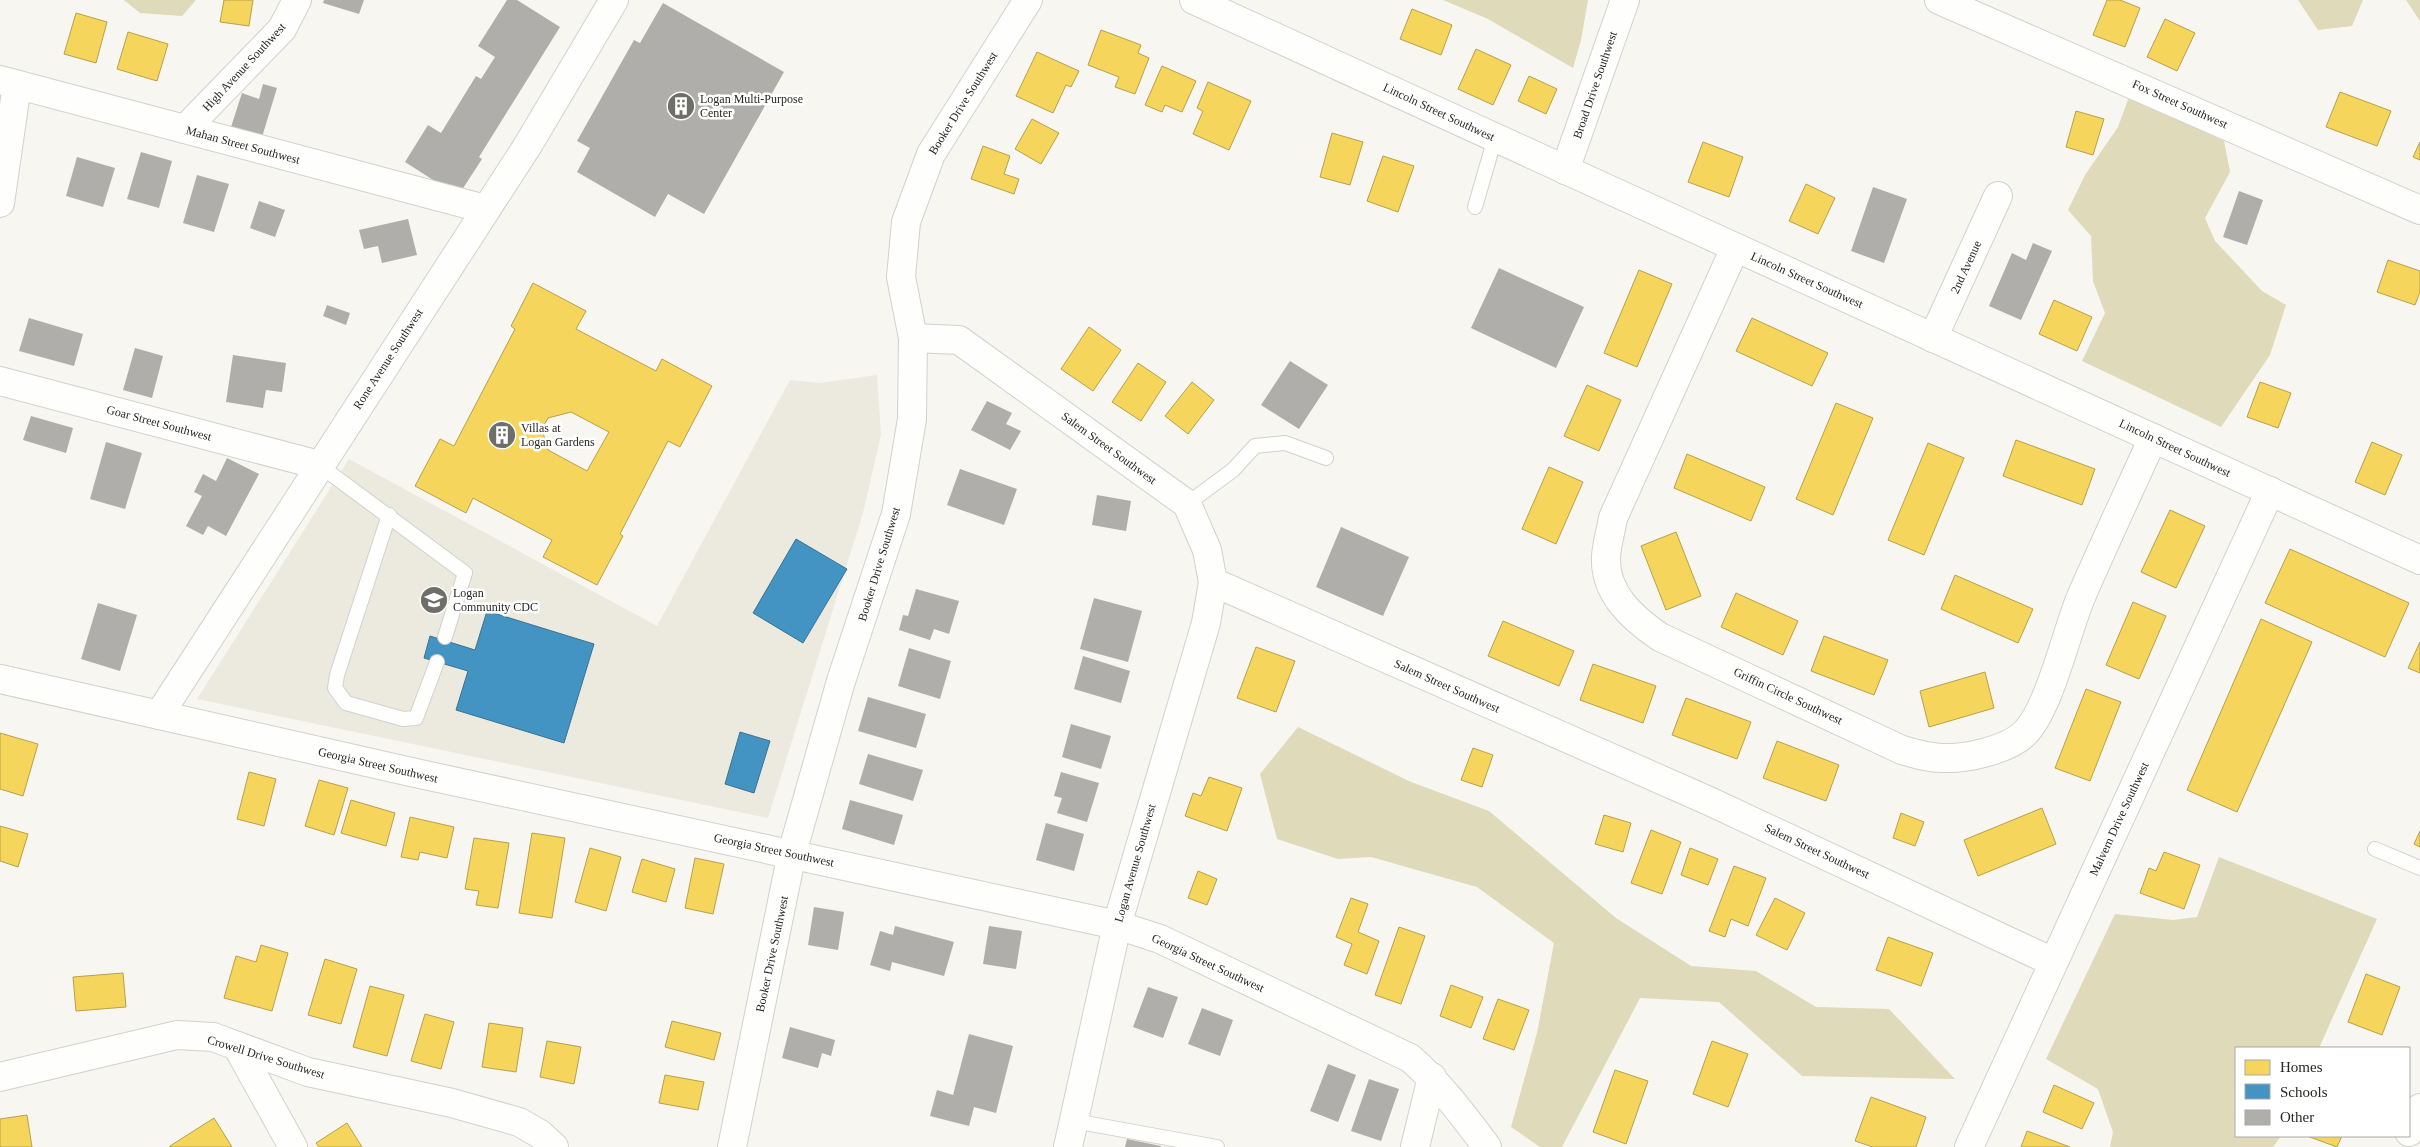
<svg xmlns="http://www.w3.org/2000/svg" width="2420" height="1147" font-family="Georgia,serif">
	<rect width="100%" height="100%" fill="#f7f6f1"/>
	<!-- built -->
	<path fill="#eceade" d="M877,375L881,435L863,513L768,818L197,699L349,459L657,626L790,380L819,383Z"/>
	<!-- forest -->
	<g fill="#dfdab9">
		<path d="M124,0H196L182,16L140,13Z"/>
		<path d="M1443,0H1588L1581,40L1573,68L1488,19Z"/>
		<path d="M2298,0H2363L2352,26L2318,30Z"/>
		<path d="M2406,0H2420V21Z"/>
		<path d="M2129,97L2224,141L2230,172L2205,218L2215,241L2262,291L2286,305L2270,355L2221,427L2082,361L2105,313L2093,281L2091,236L2068,210L2085,175L2118,127Z"/>
		<path d="M1298,727L1411,782L1489,811L1616,918L1691,966L1756,971L1816,1007L1889,1009L1955,1079L1802,1076L1719,1002L1640,998L1562,1147H1540L1511,1127L1537,1033L1554,943L1477,887L1371,857L1338,859L1277,839L1260,774Z"/>
		<path d="M2219,857L2377,919L2319,1048H2236V1136H2281L2273,1147H2110L2113,1132L2098,1089L2046,1059L2115,914L2173,920L2197,917Z"/>
	</g>
	<!-- homes -->
	<g fill="#f6d55c" stroke="#b8a04b" fill-rule="evenodd">
		<path d="M224,0H253L249,26L220,22Z"/>
		<path d="M2107,0H2120L2140,8L2125,47L2093,35Z"/>
		<path d="M1412,9L1452,25L1441,55L1400,39Z"/>
		<path d="M76,13L107,22L96,63L64,54Z"/>
		<path d="M2165,19L2195,33L2177,71L2147,57Z"/>
		<path d="M1101,30L1141,45L1138,53L1149,58L1135,94L1115,87L1119,77L1088,65Z"/>
		<path d="M128,32L168,44L157,81L117,69Z"/>
		<path d="M1476,49L1511,65L1493,105L1458,89Z"/>
		<path d="M1037,52L1079,71L1071,87L1066,85L1053,113L1016,96Z"/>
		<path d="M1162,66L1196,81L1182,112L1165,105L1162,112L1145,105Z"/>
		<path d="M1529,76L1557,89L1546,114L1518,101Z"/>
		<path d="M1208,82L1251,101L1229,150L1193,134L1203,111L1197,108Z"/>
		<path d="M2340,92L2391,111L2377,146L2326,127Z"/>
		<path d="M2076,111L2104,119L2093,155L2066,147Z"/>
		<path d="M1032,119L1059,133L1041,164L1015,149Z"/>
		<path d="M1332,133L1363,142L1350,185L1320,177Z"/>
		<path d="M1703,142L1743,157L1729,197L1688,182Z"/>
		<path d="M2420,142V160L2413,157Z"/>
		<path d="M983,146L1010,156L1004,174L1019,179L1014,194L971,179Z"/>
		<path d="M1383,156L1414,166L1398,212L1367,201Z"/>
		<path d="M1806,184L1835,198L1818,234L1789,221Z"/>
		<path d="M2388,260L2420,271V292L2415,305L2377,292Z"/>
		<path d="M1639,270L1672,284L1637,367L1604,353Z"/>
		<path d="M533,283L586,311L576,329L656,371L662,359L712,386L680,447L668,441L620,534L623,536L597,585L543,557L552,540L473,498L466,513L415,486L440,439L454,446L515,329L511,326ZM571,412L609,432L587,471L548,450L542,429L548,418Z"/>
		<path d="M2054,300L2092,317L2077,351L2039,334Z"/>
		<path d="M1752,318L1828,353L1812,386L1736,351Z"/>
		<path d="M1089,327L1121,350L1093,391L1061,369Z"/>
		<path d="M1138,363L1166,382L1141,421L1112,402Z"/>
		<path d="M1192,382L1214,400L1188,434L1165,416Z"/>
		<path d="M2260,382L2291,393L2278,428L2247,417Z"/>
		<path d="M1587,385L1621,400L1599,451L1564,436Z"/>
		<path d="M1836,403L1873,418L1833,515L1796,499Z"/>
		<path d="M2016,440L2095,469L2082,505L2003,476Z"/>
		<path d="M2372,442L2402,455L2385,495L2355,482Z"/>
		<path d="M1928,443L1964,458L1924,555L1888,540Z"/>
		<path d="M1687,454L1765,487L1751,521L1674,488Z"/>
		<path d="M1549,467L1583,482L1556,544L1522,529Z"/>
		<path d="M2170,510L2205,526L2176,588L2141,572Z"/>
		<path d="M1676,532L1701,596L1666,610L1641,546Z"/>
		<path d="M2290,549L2409,603L2385,657L2265,603Z"/>
		<path d="M1955,575L2033,609L2018,643L1941,609Z"/>
		<path d="M1736,593L1798,621L1783,655L1721,627Z"/>
		<path d="M2133,602L2166,616L2139,679L2106,665Z"/>
		<path d="M2261,619L2312,642L2237,812L2187,790Z"/>
		<path d="M1503,621L1574,651L1559,686L1488,656Z"/>
		<path d="M1824,636L1888,660L1874,695L1811,671Z"/>
		<path d="M2420,642V673L2408,668Z"/>
		<path d="M1256,647L1295,661L1276,712L1237,698Z"/>
		<path d="M1593,664L1656,686L1643,723L1580,700Z"/>
		<path d="M1985,672L1994,708L1929,727L1920,691Z"/>
		<path d="M2086,689L2121,702L2090,781L2055,768Z"/>
		<path d="M1686,698L1751,722L1737,759L1672,735Z"/>
		<path d="M0,733L38,744L23,796L0,789Z"/>
		<path d="M1777,741L1839,765L1826,801L1763,778Z"/>
		<path d="M1473,748L1493,755L1482,787L1461,780Z"/>
		<path d="M249,772L276,779L264,826L237,819Z"/>
		<path d="M1209,777L1242,788L1227,831L1185,816L1193,793L1201,796Z"/>
		<path d="M319,780L348,788L334,835L305,826Z"/>
		<path d="M351,800L395,813L386,846L341,833Z"/>
		<path d="M2042,808L2056,844L1978,876L1964,840Z"/>
		<path d="M1901,813L1924,822L1915,846L1893,838Z"/>
		<path d="M1604,815L1631,823L1623,852L1595,844Z"/>
		<path d="M410,817L454,827L447,858L420,852L418,860L401,857Z"/>
		<path d="M0,826L28,834L18,867L0,861Z"/>
		<path d="M1651,830L1681,842L1662,894L1631,883Z"/>
		<path d="M2420,831V847L2414,844Z"/>
		<path d="M532,833L565,838L552,918L519,913Z"/>
		<path d="M474,838L509,843L498,908L476,905L479,891L465,889Z"/>
		<path d="M590,848L621,857L606,911L575,902Z"/>
		<path d="M1690,848L1718,859L1708,885L1681,875Z"/>
		<path d="M2164,852L2200,865L2184,909L2140,893L2149,868L2156,871Z"/>
		<path d="M695,858L724,864L713,914L685,908Z"/>
		<path d="M642,859L675,869L666,902L632,892Z"/>
		<path d="M1734,866L1766,878L1748,926L1731,919L1725,937L1709,931Z"/>
		<path d="M1198,871L1217,879L1207,905L1188,898Z"/>
		<path d="M1351,898L1368,904L1358,932L1379,941L1367,974L1344,965L1352,944L1336,937Z"/>
		<path d="M1775,898L1805,913L1787,950L1756,935Z"/>
		<path d="M1399,927L1425,936L1401,1004L1375,995Z"/>
		<path d="M1888,937L1933,953L1921,986L1876,970Z"/>
		<path d="M261,945L288,953L272,1011L224,998L236,956L256,962Z"/>
		<path d="M325,959L357,969L341,1024L308,1015Z"/>
		<path d="M123,973L126,1007L76,1011L73,977Z"/>
		<path d="M2366,974L2400,987L2382,1035L2348,1022Z"/>
		<path d="M1451,985L1483,997L1471,1028L1440,1016Z"/>
		<path d="M370,986L404,995L387,1056L353,1047Z"/>
		<path d="M1498,999L1529,1010L1514,1050L1483,1039Z"/>
		<path d="M425,1014L454,1022L441,1069L411,1061Z"/>
		<path d="M672,1021L721,1033L714,1060L665,1047Z"/>
		<path d="M489,1023L523,1028L516,1072L482,1067Z"/>
		<path d="M547,1041L581,1047L574,1084L540,1077Z"/>
		<path d="M1712,1041L1748,1054L1728,1107L1693,1094Z"/>
		<path d="M1615,1070L1648,1081L1626,1144L1593,1132Z"/>
		<path d="M665,1075L704,1082L698,1110L659,1103Z"/>
		<path d="M2054,1085L2094,1103L2082,1129L2043,1112Z"/>
		<path d="M1871,1097L1926,1117L1916,1147H1873L1855,1141Z"/>
		<path d="M27,1115L32,1147H0V1119Z"/>
		<path d="M214,1118L232,1147H170V1146Z"/>
		<path d="M347,1123L362,1147H319L316,1143Z"/>
		<path d="M2027,1131L2070,1147H2021Z"/>
		<path d="M2307,1136H2342L2337,1147Z"/>
	</g>
	<!-- schools -->
	<g fill="#4393c3" stroke="#3a7293">
		<path d="M796,539L847,569L803,643L753,613Z"/>
		<path d="M487,611L594,644L564,743L456,710L468,671L424,658L430,636L475,650Z"/>
		<path d="M740,732L770,741L754,793L725,784Z"/>
	</g>
	<!-- building -->
	<g fill="#afaeaa">
		<path d="M324,0H364L359,14L323,3Z"/>
		<path d="M507,0H517L560,27L479,157L482,159L458,196L405,162L428,125L441,133L476,76L481,79L495,57L478,46Z"/>
		<path d="M663,3L784,72L704,214L668,194L655,217L577,172L590,148L577,141L634,40L640,43Z"/>
		<path d="M263,84L277,88L262,137L231,127L242,93L259,99Z"/>
		<path d="M141,152L172,161L159,208L127,199Z"/>
		<path d="M77,157L115,168L103,207L66,196Z"/>
		<path d="M197,175L229,184L214,232L183,223Z"/>
		<path d="M1873,187L1907,199L1884,263L1851,251Z"/>
		<path d="M2239,191L2263,200L2247,245L2223,237Z"/>
		<path d="M259,201L285,210L275,237L250,228Z"/>
		<path d="M408,219L417,255L382,263L378,246L364,249L359,230Z"/>
		<path d="M2033,243L2052,251L2021,320L1989,306L2012,253L2026,260Z"/>
		<path d="M1499,268L1584,307L1556,368L1471,328Z"/>
		<path d="M327,305L350,313L346,325L323,316Z"/>
		<path d="M29,318L83,334L74,366L19,351Z"/>
		<path d="M135,348L163,356L152,398L123,390Z"/>
		<path d="M233,355L286,363L282,392L266,390L263,408L226,402Z"/>
		<path d="M1290,361L1328,385L1299,429L1261,405Z"/>
		<path d="M987,401L1012,413L1006,424L1021,431L1010,450L971,430Z"/>
		<path d="M31,416L73,428L66,453L23,440Z"/>
		<path d="M106,442L142,453L125,509L90,499Z"/>
		<path d="M227,458L259,474L226,536L208,526L203,535L186,526L202,496L194,492L203,474L216,481Z"/>
		<path d="M960,469L1017,489L1004,525L947,505Z"/>
		<path d="M1097,495L1131,501L1126,531L1092,525Z"/>
		<path d="M1341,527L1409,557L1383,616L1316,587Z"/>
		<path d="M916,589L959,601L949,634L934,629L930,640L899,630L903,615L908,616Z"/>
		<path d="M1094,598L1142,611L1128,662L1080,649Z"/>
		<path d="M98,603L137,615L120,671L81,659Z"/>
		<path d="M909,648L951,661L940,699L898,686Z"/>
		<path d="M1083,656L1130,671L1121,703L1074,689Z"/>
		<path d="M868,697L926,714L916,748L858,731Z"/>
		<path d="M1071,724L1111,736L1101,769L1062,757Z"/>
		<path d="M868,754L923,770L913,801L859,784Z"/>
		<path d="M1061,772L1099,783L1087,822L1057,813L1062,798L1054,796Z"/>
		<path d="M850,800L903,815L894,845L842,829Z"/>
		<path d="M1046,823L1084,834L1074,871L1036,860Z"/>
		<path d="M814,907L844,912L838,950L808,945Z"/>
		<path d="M895,926L954,942L944,976L892,962L890,971L870,965L880,931L893,935Z"/>
		<path d="M989,926L1022,931L1016,969L983,964Z"/>
		<path d="M1148,987L1178,997L1163,1038L1133,1027Z"/>
		<path d="M1202,1008L1233,1020L1220,1056L1188,1044Z"/>
		<path d="M790,1027L835,1040L831,1056L822,1053L818,1068L782,1058Z"/>
		<path d="M969,1034L1013,1046L996,1113L974,1107L969,1126L930,1116L937,1090L953,1095Z"/>
		<path d="M1328,1064L1356,1075L1338,1122L1310,1111Z"/>
		<path d="M1369,1079L1399,1089L1381,1141L1351,1131Z"/>
		<path d="M1127,1139L1161,1146V1147H1125Z"/>
	</g>
	<g fill="none" stroke-linecap="round" stroke-linejoin="round">
		<defs>
			<g id="lane">
				<path d="M1475,207L1495,138"/>
				<path d="M319,465L465,573L445,637"/>
				<path d="M1187,504L1233,470L1255,446L1285,443L1326,458"/>
				<path d="M389,515L337,675L335,688L346,703L403,719L416,718L437,662"/>
				<path d="M2375,849L2420,868"/>
				<path d="M1074,1121L1217,1147"/>
			</g>
			<g id="street">
				<path d="M1194,0L2420,560"/>
				<path d="M1939,0L2420,210"/>
				<path d="M0,80L485,209"/>
				<path d="M185,129L282,29L297,0"/>
				<path d="M1565,170L1625,0"/>
				<path d="M0,203L17,85"/>
				<path d="M1735,248L1613,518C1611,530 1607,544 1606,556C1604,593 1632,618 1660,637L1902,750C1916,754 1929,758 1943,758C1966,759 2008,750 2025,733C2050,707 2066,633 2081,597C2104,544 2129,491 2153,438"/>
				<path d="M913,338L959,340L1187,504L1207,550L1213,582L1709,801L2053,962"/>
				<path d="M1933,338L1998,196"/>
				<path d="M0,381L319,465"/>
				<path d="M0,679L411,772L1117,925L1160,939L1410,1058C1440,1084 1463,1115 1487,1147"/>
				<path d="M159,715L528,145L614,0"/>
				<path d="M237,1046L293,1147"/>
				<path d="M0,1077L177,1035L213,1037L308,1072L452,1103L519,1122L540,1134L554,1147"/>
				<path d="M2409,1132L2420,1108"/>
				<path d="M732,1147L792,853L841,681L896,514L912,419L913,338L901,277L906,222L931,154L1028,0"/>
				<path d="M1068,1147L1117,925L1206,623L1213,582"/>
				<path d="M1415,1147L1432,1077"/>
				<path d="M1969,1147L2270,491"/>
			</g>
		</defs>
		<!-- lane casing -->
		<use href="#lane" stroke="#d2d1cd" stroke-width="16"/>
		<!-- street casing -->
		<use href="#street" stroke="#d2d1cd" stroke-width="30"/>
		<!-- lane -->
		<use href="#lane" stroke="#fefefd" stroke-width="14"/>
		<!-- street -->
		<use href="#street" stroke="#fefefd" stroke-width="28"/>
	</g>
	<!-- icons -->
	<defs>
		<symbol id="building-disc" viewBox="-11 -11 22 22"><circle r="9.5" fill="#6f6f6a" stroke="#fff"/><path d="M-4-6H4V6H1V3H-1V6H-4ZM-2.5-4.3h1.7v1.8h-1.7ZM.8-4.3h1.7v1.8H.8ZM-2.5-1h1.7V.8h-1.7ZM.8-1h1.7V.8H.8Z" fill="#fff"/></symbol>
		<symbol id="school-disc" viewBox="-11 -11 22 22"><circle r="9.5" fill="#6f6f6a" stroke="#fff"/><path d="M0-5L7-2L0 1L-7-2ZM-4 1L0 2.5L4 1V4Q0 6-4 4Z" fill="#fff"/></symbol>
	</defs>
	<g fill-rule="evenodd">
		<use href="#building-disc" x="665" y="90" width="32" height="32"/>
		<use href="#building-disc" x="486" y="419" width="32" height="32"/>
		<use href="#school-disc" x="418" y="584" width="32" height="32"/>
	</g>
	<g text-anchor="middle" dominant-baseline="central" stroke-width="5" stroke-linejoin="round" paint-order="stroke">
		<!-- street labels -->
		<g font-size="12" fill="#262622" stroke="#fff">
			<text transform="translate(244 67) rotate(-47)">High Avenue Southwest</text>
			<text transform="translate(1595 85) rotate(-71)">Broad Drive Southwest</text>
			<text transform="translate(963 103) rotate(-58)">Booker Drive Southwest</text>
			<text transform="translate(2180 104) rotate(24)">Fox Street Southwest</text>
			<text transform="translate(1439 112) rotate(25)">Lincoln Street Southwest</text>
			<text transform="translate(243 145) rotate(15)">Mahan Street Southwest</text>
			<text transform="translate(1966 267) rotate(-65)">2nd Avenue</text>
			<text transform="translate(1807 280) rotate(24)">Lincoln Street Southwest</text>
			<text transform="translate(388 359) rotate(-57)">Rone Avenue Southwest</text>
			<text transform="translate(159 423) rotate(15)">Goar Street Southwest</text>
			<text transform="translate(1109 448) rotate(36)">Salem Street Southwest</text>
			<text transform="translate(2175 448) rotate(25)">Lincoln Street Southwest</text>
			<text transform="translate(879 564) rotate(-73)">Booker Drive Southwest</text>
			<text transform="translate(1447 686) rotate(24)">Salem Street Southwest</text>
			<text transform="translate(1788 696) rotate(25)">Griffin Circle Southwest</text>
			<text transform="translate(378 765) rotate(13)">Georgia Street Southwest</text>
			<text transform="translate(2119 819) rotate(-65)">Malvern Drive Southwest</text>
			<text transform="translate(774 850) rotate(12)">Georgia Street Southwest</text>
			<text transform="translate(1817 851) rotate(25)">Salem Street Southwest</text>
			<text transform="translate(1135 863) rotate(-74)">Logan Avenue Southwest</text>
			<text transform="translate(772 954) rotate(-78)">Booker Drive Southwest</text>
			<text transform="translate(1208 963) rotate(25)">Georgia Street Southwest</text>
			<text transform="translate(266 1057) rotate(17)">Crowell Drive Southwest</text>
		</g>
		<!-- poi labels -->
		<g font-size="12" fill="#262622" stroke="#fff" text-anchor="start">
			<text x="700" y="99">Logan Multi-Purpose<tspan x="700" dy="14">Center</tspan></text>
			<text x="521" y="428">Villas at<tspan x="521" dy="14">Logan Gardens</tspan></text>
			<text x="453" y="593">Logan<tspan x="453" dy="14">Community CDC</tspan></text>
		</g>
	</g>
	<!-- legend -->
	<rect x="2235" y="1047" width="175" height="90" fill="#ffffff" stroke="#a8a8a7"/>
	<rect x="2245" y="1060" width="25" height="15" fill="#f6d55c" stroke="#a8a8a7"/>
	<text x="2280" y="1072" font-size="15" fill="#262622">Homes</text>
	<rect x="2245" y="1084" width="25" height="15" fill="#4393c3" stroke="#a8a8a7"/>
	<text x="2280" y="1097" font-size="15" fill="#262622">Schools</text>
	<rect x="2245" y="1110" width="25" height="15" fill="#afaeaa" stroke="#a8a8a7"/>
	<text x="2280" y="1122" font-size="15" fill="#262622">Other</text>
</svg>
